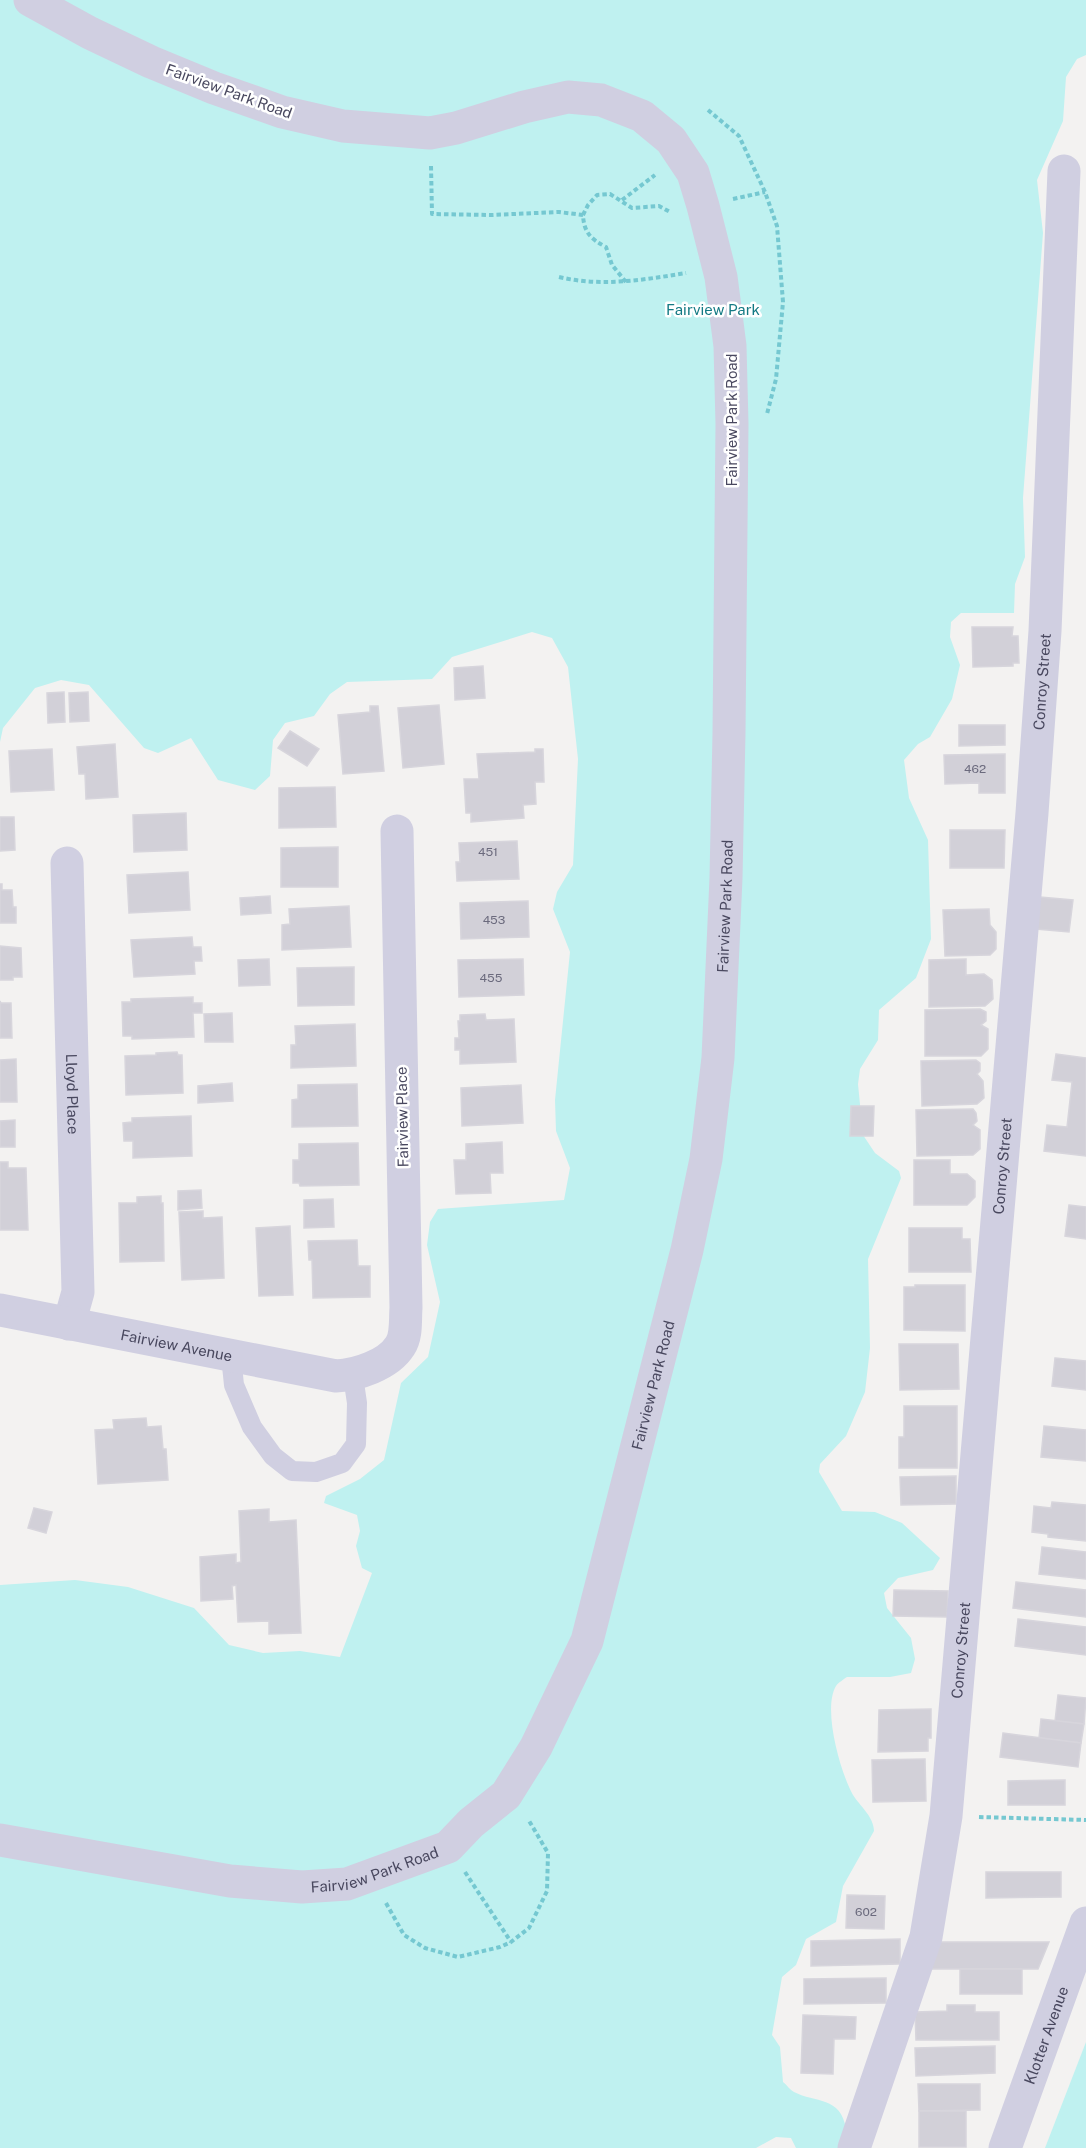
<svg xmlns="http://www.w3.org/2000/svg" width="1086" height="2148" font-family="'Public Sans',sans-serif">
	<rect width="100%" height="100%" fill="#f3f2f1"/>
	<!-- green -->
	<g fill="#bff1f0">
		<path d="M0,0H1086V55L1077,59L1066,77L1063,121L1037,180L1043,233L1023,498L1025,557L1015,584L1014,613H961L951,622L950,637L960,665L952,699L930,737L918,744L904,760L909,798L928,840L931,939L916,978L879,1010L878,1040L860,1069L858,1084L863,1135L875,1153L899,1171L901,1178L868,1259L870,1348L865,1392L846,1436L820,1464L819,1472L842,1511L875,1512L902,1523L940,1558L933,1570L898,1578L884,1593L887,1608L911,1638L915,1659L911,1673L890,1677H847C844,1679 838,1683 836,1686C822,1709 841,1774 853,1795C860,1806 874,1817 874,1831L843,1886L836,1922L806,1939L796,1965L782,1977L772,2035L780,2047L783,2082C787,2085 790,2090 794,2092C815,2103 841,2096 846,2129C846,2136 848,2142 846,2148H796L791,2138L776,2137L756,2148H0V1585L75,1580L128,1587L194,1608L229,1645L263,1653L300,1651L340,1657L372,1573L362,1568L356,1546L360,1531L357,1515L324,1503L326,1496L360,1479L384,1460L401,1383L428,1357L440,1302L427,1245L430,1222L438,1209L564,1200L570,1168L556,1131L555,1100L570,952L553,909L557,892L573,865L578,759L568,667L552,638L532,632L452,657L432,679L347,682L330,694L314,716L285,723L273,740L270,776L255,790L218,780L191,738L158,753L144,748L89,685L61,680L35,688L3,728L0,742Z"/>
		<path d="M1086,2042V2148H1045Z"/>
	</g>
	<!-- building -->
	<g fill="#d2d0d8" stroke="#d7d5dc" stroke-width="1.5">
		<path d="M972,627H1013L1012,636H1018L1019,663H1013V666L973,667Z"/>
		<path d="M483,666L485,698L455,700L454,668Z"/>
		<path d="M64,692L65,722L48,723L47,693Z"/>
		<path d="M88,692L89,721L70,722L69,693Z"/>
		<path d="M439,705L444,764L403,768L398,708Z"/>
		<path d="M370,706H378L384,771L343,774L338,715L370,712Z"/>
		<path d="M959,725H1005V745L959,746Z"/>
		<path d="M290,731L319,749L307,766L278,748Z"/>
		<path d="M115,744L118,797L86,799L85,774H79L77,747Z"/>
		<path d="M52,749L54,790L11,792L9,751Z"/>
		<path d="M535,749H543L544,782H535L536,804L523,805L524,818L471,822V813H466L464,779H479L477,754L535,752Z"/>
		<path d="M1005,754V793H979V783L945,784L944,755Z"/>
		<path d="M335,787L336,827L279,828V788Z"/>
		<path d="M186,813L187,850L134,852L133,815Z"/>
		<path d="M0,817H14L15,850L0,851Z"/>
		<path d="M950,830H1005L1004,868H950Z"/>
		<path d="M517,841L519,879L457,881L456,862H460L459,843Z"/>
		<path d="M338,847V887H281V848Z"/>
		<path d="M188,872L190,910L129,913L127,875Z"/>
		<path d="M0,884H2V890H12L13,907H16V923H0Z"/>
		<path d="M270,896L271,913L241,915L240,898Z"/>
		<path d="M1040,897L1073,900L1069,932L1036,929Z"/>
		<path d="M528,901L529,937L461,939L460,903Z"/>
		<path d="M349,906L351,947L282,950V925L290,924L289,909Z"/>
		<path d="M989,909L990,925L996,932V949L990,955L945,956L943,910Z"/>
		<path d="M192,937L193,947H201L202,961H194L195,974L134,977L131,940Z"/>
		<path d="M0,946L21,948L22,977H13V980H0Z"/>
		<path d="M269,959L270,985L239,986L238,960Z"/>
		<path d="M523,959L524,995L459,997L458,960Z"/>
		<path d="M966,959V975L984,974L992,980L993,999L985,1006L929,1007V960Z"/>
		<path d="M354,967V1005L298,1006L297,968Z"/>
		<path d="M193,997V1003H202V1013H193L194,1037L132,1039V1036H123L122,1002H131V999Z"/>
		<path d="M0,1001L1,1003H11L12,1038H0Z"/>
		<path d="M980,1009L986,1012V1021L981,1025L988,1029V1049L981,1056H925V1010Z"/>
		<path d="M232,1013L233,1042H205L204,1014Z"/>
		<path d="M485,1014L486,1020L514,1019L516,1062L460,1064V1050H455V1038H459L458,1021H460V1015Z"/>
		<path d="M355,1024L356,1066L291,1068V1045H296L295,1026Z"/>
		<path d="M177,1052L178,1055H182L183,1093L126,1095L125,1056L156,1055V1053Z"/>
		<path d="M1056,1054L1086,1058V1156L1044,1151L1047,1125L1067,1127L1072,1082L1052,1080Z"/>
		<path d="M16,1059L17,1102H0V1060Z"/>
		<path d="M976,1060L980,1063V1071L977,1074L983,1081L984,1098L977,1104L922,1106L921,1061Z"/>
		<path d="M232,1083L233,1101L198,1103V1086Z"/>
		<path d="M357,1084L358,1126L292,1127V1100L298,1099V1085Z"/>
		<path d="M521,1085L523,1123L462,1126L461,1088Z"/>
		<path d="M851,1106H874L873,1136H850Z"/>
		<path d="M973,1109L976,1113L977,1121L973,1125L980,1130V1149L973,1155L917,1156L916,1110Z"/>
		<path d="M191,1116L192,1156L133,1158V1141H124L123,1123L132,1122V1118Z"/>
		<path d="M15,1120V1147H0V1121Z"/>
		<path d="M502,1142L503,1173H490L491,1193L456,1194L454,1160H466V1144Z"/>
		<path d="M358,1143L359,1185L300,1186L299,1183H293V1160H299V1144Z"/>
		<path d="M914,1160H950V1174H967L975,1181V1197L967,1205H914Z"/>
		<path d="M0,1162H8V1168H26L28,1230H0Z"/>
		<path d="M201,1190L202,1208L178,1210V1191Z"/>
		<path d="M161,1196V1203H163L164,1261L120,1262L119,1203H137V1197Z"/>
		<path d="M333,1199L334,1227L304,1228V1200Z"/>
		<path d="M1069,1205L1086,1207V1239L1065,1236Z"/>
		<path d="M203,1211V1218L222,1217L224,1278L182,1280L179,1212Z"/>
		<path d="M290,1226L293,1295L259,1296L256,1228Z"/>
		<path d="M909,1228H962V1239H970L971,1272H909Z"/>
		<path d="M357,1240L358,1266H370V1297L313,1298L312,1260H309L308,1241Z"/>
		<path d="M915,1285H965V1331L904,1330V1287H915Z"/>
		<path d="M899,1344H958L959,1389L900,1390Z"/>
		<path d="M1055,1358L1086,1361V1390L1052,1386Z"/>
		<path d="M904,1406H957V1468H899V1437H904Z"/>
		<path d="M146,1418L147,1427L161,1426L163,1449H166L168,1480L98,1484L95,1430L114,1429L113,1420Z"/>
		<path d="M1044,1426L1086,1430V1461L1041,1457Z"/>
		<path d="M956,1476V1504L901,1505L900,1477Z"/>
		<path d="M1052,1502L1086,1505V1541L1048,1537V1534L1032,1532L1034,1506L1051,1508Z"/>
		<path d="M34,1508L52,1512L46,1533L28,1528Z"/>
		<path d="M269,1509V1522L296,1520L301,1633L269,1634V1621L238,1622L236,1585L232,1586L233,1599L201,1601L200,1557L236,1554V1563L241,1562L239,1511Z"/>
		<path d="M1042,1547L1086,1552V1579L1039,1574Z"/>
		<path d="M1016,1582L1086,1590V1617L1013,1608Z"/>
		<path d="M894,1590L948,1591L947,1617L893,1616Z"/>
		<path d="M1018,1619L1086,1627V1655L1015,1646Z"/>
		<path d="M1058,1695L1086,1698L1084,1724L1055,1721Z"/>
		<path d="M931,1709V1738H928V1751L878,1752L879,1710Z"/>
		<path d="M1041,1719L1084,1724L1081,1743L1039,1738Z"/>
		<path d="M1003,1733L1081,1743L1078,1767L1000,1757Z"/>
		<path d="M925,1759L926,1801L873,1802L872,1760Z"/>
		<path d="M1065,1780V1805H1008V1781Z"/>
		<path d="M986,1872H1061V1897L986,1898Z"/>
		<path d="M847,1895L885,1896L884,1929L846,1928Z"/>
		<path d="M900,1939V1964L811,1966V1941Z"/>
		<path d="M936,1942H1049L1038,1969H930Z"/>
		<rect x="960" y="1969" width="62" height="25"/>
		<path d="M886,1978V2003L804,2004V1979Z"/>
		<path d="M947,2005H975V2012H999V2040H916L915,2012L947,2011Z"/>
		<path d="M803,2015L856,2017L855,2039H834L833,2074L801,2073Z"/>
		<path d="M995,2046V2073L916,2076L915,2048Z"/>
		<path d="M918,2084H980V2110L919,2111Z"/>
		<rect x="919" y="2111" width="47" height="36"/>
	</g>
	<g fill="none" stroke-linecap="round" stroke-linejoin="round">
		<!-- path -->
		<g stroke="#75c8d1" stroke-width="4" stroke-dasharray="4.5 3" stroke-linecap="butt">
			<path d="M708,110L739,136L765,192L777,226L783,302L776,379L767,414"/>
			<path d="M431,166L432,214L491,215L559,212L583,215C584,233 591,239 606,247L612,265L626,282"/>
			<path d="M733,199L765,192"/>
			<path d="M622,200L655,175"/>
			<path d="M583,215L588,205L597,195L610,194L632,208L659,206L670,212"/>
			<path d="M559,277C601,287 643,280 686,273"/>
			<path d="M979,1817L1086,1820"/>
			<path d="M465,1872L511,1942"/>
			<path d="M386,1903L404,1935L425,1948L458,1957L500,1947L511,1942L529,1928L547,1891L548,1853L528,1819"/>
		</g>
		<!-- lane -->
		<path stroke="#d0cfe1" stroke-width="20" d="M231,1356L234,1385L252,1427L273,1456L292,1471L316,1472L342,1463L356,1444L357,1403L353,1376"/>
		<!-- street -->
		<g stroke="#d0cfe1" stroke-width="33">
			<path id="s1" d="M67,863L78,1292L69,1324"/>
			<path id="s2" d="M0,1310L336,1376C357,1375 388,1365 400,1346C407,1336 405,1319 406,1308L397,831"/>
			<path id="s3" d="M0,1840L230,1881L302,1887L347,1884L448,1847L471,1823L506,1795L536,1747L587,1641L687,1250L706,1159L718,1058L726,878L729,733L732,424L730,346L721,277L703,206L693,173L671,140L642,116L601,100L568,97L524,107L456,128L430,133L343,126L282,112L214,88L151,62L90,33L30,0"/>
			<path id="s4" d="M854,2148L926,1937L946,1816L1032,813L1045,631L1064,171"/>
			<path id="s5" d="M1005,2148L1086,1923"/>
		</g>
	</g>
	<g text-anchor="middle" dominant-baseline="central" stroke-width="5" stroke-linejoin="round" paint-order="stroke">
		<!-- number labels -->
		<g font-size="12" fill="#6b6a7d">
			<text x="975" y="769">462</text>
			<text x="488" y="852">451</text>
			<text x="494" y="920">453</text>
			<text x="491" y="978">455</text>
			<text x="866" y="1912">602</text>
		</g>
		<!-- street labels -->
		<g font-size="15" fill="#49485f" stroke="#fff">
			<text transform="translate(229 91) rotate(20)">Fairview Park Road</text>
			<text transform="translate(731 420) rotate(-90)">Fairview Park Road</text>
			<text stroke="none"><textPath href="#s4" startOffset="1484">Conroy Street</textPath></text>
			<text stroke="none"><textPath href="#s3" startOffset="1461">Fairview Park Road</textPath></text>
			<text stroke="none"><textPath href="#s1" startOffset="231">Lloyd Place</textPath></text>
			<text transform="translate(402 1117) rotate(-91)">Fairview Place</text>
			<text stroke="none"><textPath href="#s4" startOffset="998">Conroy Street</textPath></text>
			<text stroke="none"><textPath href="#s2" startOffset="180">Fairview Avenue</textPath></text>
			<text stroke="none"><textPath href="#s3" startOffset="975">Fairview Park Road</textPath></text>
			<text stroke="none"><textPath href="#s4" startOffset="512">Conroy Street</textPath></text>
			<text stroke="none"><textPath href="#s3" startOffset="381">Fairview Park Road</textPath></text>
			<text stroke="none"><textPath href="#s5" startOffset="120">Klotter Avenue</textPath></text>
		</g>
		<!-- park labels -->
		<g font-size="15" fill="#147a84" stroke="#fff">
			<text x="713" y="309">Fairview Park</text>
		</g>
	</g>
</svg>
